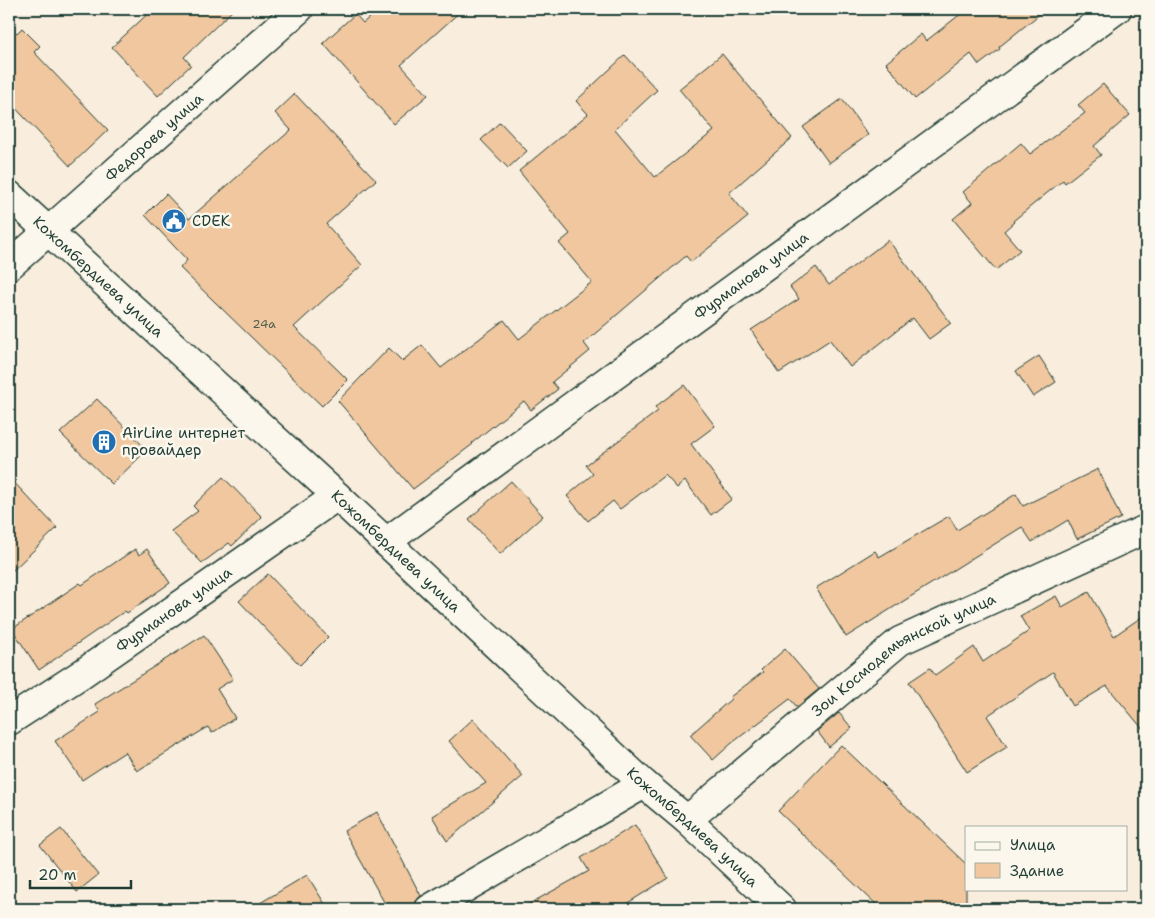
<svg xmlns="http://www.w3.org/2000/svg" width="1155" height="918" font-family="'Shantell Sans',sans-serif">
	<rect width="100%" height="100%" fill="#f9eddd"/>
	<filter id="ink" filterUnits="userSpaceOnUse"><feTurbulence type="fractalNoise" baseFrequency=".02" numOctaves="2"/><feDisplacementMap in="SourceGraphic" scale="10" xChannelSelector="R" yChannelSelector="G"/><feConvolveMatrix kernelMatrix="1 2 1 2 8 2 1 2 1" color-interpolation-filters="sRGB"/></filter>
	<g filter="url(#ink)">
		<!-- building -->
		<g fill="#f0c79f" stroke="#1f3d34">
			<path d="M153,9H234L184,57L191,65L158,96L112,47Z"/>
			<path d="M379,9H463L401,65L428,95L394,124L323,43L355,14L363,23Z"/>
			<path d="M967,9H1046L999,47L1000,49L979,65L971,54L915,99L886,63L921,34L926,41Z"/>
			<path d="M9,25L17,33L22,28L40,46L34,52L108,130L70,166L9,101Z"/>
			<path d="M722,54L792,138L729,193L748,217L691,262L686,256L584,343L590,351L552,382L558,389L531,410L524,401L472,443L473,444L413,489L338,401L389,348L402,361L422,345L441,368L504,320L519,339L592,282L559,243L570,234L519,171L588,114L576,101L625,55L657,90L615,129L655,177L714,131L679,89Z"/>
			<path d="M1103,84L1130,115L1094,146L1101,155L1065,183L1063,180L1013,221L1014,222L1004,231L1020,250L996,270L953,219L972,203L963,192L1021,143L1030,154L1085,113L1078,105Z"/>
			<path d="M295,94L376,180L326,224L362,265L294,327L348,380L322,406L180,268L187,260L145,215L166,194L189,219L291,130L275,113Z"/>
			<path d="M842,99L868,135L829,163L803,127Z"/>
			<path d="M500,122L527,151L508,168L481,140Z"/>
			<path d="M888,240L951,323L929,339L913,318L850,367L830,340L779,373L751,330L799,299L790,287L816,267L829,285Z"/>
			<path d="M1039,356L1056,382L1033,397L1016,371Z"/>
			<path d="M684,385L715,426L691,444L732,499L711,515L685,481L677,488L665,475L620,509L613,501L588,521L567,496L593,474L586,465L658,411L655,407Z"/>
			<path d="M97,399L147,450L112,484L60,433Z"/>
			<path d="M1098,469L1121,518L1077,539L1068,520L1032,542L1022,527L846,637L816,588L875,551L879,557L949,516L957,530L1016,494L1023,506Z"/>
			<path d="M9,477L57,528L9,574Z"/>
			<path d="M223,477L262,517L232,546L229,543L202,563L171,531L198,511L193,506Z"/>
			<path d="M511,481L543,516L500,554L469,519Z"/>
			<path d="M135,549L139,555L147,549L170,583L127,613L125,611L39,670L12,629L80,583L82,585Z"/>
			<path d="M268,574L328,637L300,665L239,601Z"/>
			<path d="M1089,592L1114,636L1146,614V733L1107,686L1073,706L1053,672L987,716L1007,747L967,772L909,682L930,668L935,675L974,647L983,662L1029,631L1020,616L1056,596L1062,607Z"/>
			<path d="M204,635L233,679L217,689L235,718L212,733L208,727L137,771L125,752L82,780L55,741L100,712L95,704Z"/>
			<path d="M785,649L819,689L797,707L790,699L732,743L713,760L690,735L731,699L730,697L763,672L761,670Z"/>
			<path d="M839,713L852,728L829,747L817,731Z"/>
			<path d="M473,719L523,776L447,841L432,816L486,783L449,741Z"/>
			<path d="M841,745L966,864V909H881L778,811Z"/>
			<path d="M377,812L421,896L416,901L415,904L405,909H388L344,831Z"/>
			<path d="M635,825L668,878L618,909H520L589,871L581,858Z"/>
			<path d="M61,829L98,875L77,892L40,845Z"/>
			<path d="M307,875L328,909H250Z"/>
		</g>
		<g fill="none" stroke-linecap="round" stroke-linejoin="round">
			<defs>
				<g id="minor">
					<path id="s1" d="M9,266L299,9"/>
					<path id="s2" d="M386,542L1117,9"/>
					<path id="s3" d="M9,721L80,675L337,496"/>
					<path id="s4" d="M687,820L900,641L1146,529"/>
					<path d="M429,909L644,784"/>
				</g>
				<g id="tertiary">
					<path id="s5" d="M9,195L337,496L644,784L687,820L782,909"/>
				</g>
			</defs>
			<!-- minor casing -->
			<use href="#minor" stroke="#1f3d34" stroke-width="31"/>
			<!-- tertiary casing -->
			<use href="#tertiary" stroke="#1f3d34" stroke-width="31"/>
			<!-- minor -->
			<use href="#minor" stroke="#fbf7ec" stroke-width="28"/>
			<!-- tertiary -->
			<use href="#tertiary" stroke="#fbf7ec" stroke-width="28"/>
		</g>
	</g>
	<!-- icons -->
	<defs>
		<symbol id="civic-disc" viewBox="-11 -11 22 22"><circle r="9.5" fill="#1f6fb2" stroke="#fbf7ec"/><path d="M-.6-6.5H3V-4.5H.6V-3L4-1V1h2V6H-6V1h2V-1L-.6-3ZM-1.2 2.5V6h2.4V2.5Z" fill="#fff"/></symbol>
		<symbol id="building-disc" viewBox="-11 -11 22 22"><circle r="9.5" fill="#1f6fb2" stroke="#fbf7ec"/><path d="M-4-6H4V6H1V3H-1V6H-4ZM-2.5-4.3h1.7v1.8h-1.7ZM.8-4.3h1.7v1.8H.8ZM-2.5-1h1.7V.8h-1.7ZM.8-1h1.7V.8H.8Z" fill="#fff"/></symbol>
	</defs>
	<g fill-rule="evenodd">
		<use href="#civic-disc" x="160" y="207" width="28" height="28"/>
		<use href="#building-disc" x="90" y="428" width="28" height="28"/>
	</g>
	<g text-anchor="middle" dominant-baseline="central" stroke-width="5" stroke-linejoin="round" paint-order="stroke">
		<!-- number labels -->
		<g font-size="12" fill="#53604f">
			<text x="264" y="324">24а</text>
		</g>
		<!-- street labels -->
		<g font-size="15" fill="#1f3d34" stroke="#fbf7ec">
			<text stroke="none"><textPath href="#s1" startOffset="194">Федорова улица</textPath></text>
			<text stroke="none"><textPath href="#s2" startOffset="452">Фурманова улица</textPath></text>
			<text stroke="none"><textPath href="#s5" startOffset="121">Кожомбердиева улица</textPath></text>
			<text stroke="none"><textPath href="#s5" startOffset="526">Кожомбердиева улица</textPath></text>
			<text stroke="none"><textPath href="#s3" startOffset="199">Фурманова улица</textPath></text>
			<text stroke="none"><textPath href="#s4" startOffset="274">Зои Космодемьянской улица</textPath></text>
			<text stroke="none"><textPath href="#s5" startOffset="931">Кожомбердиева улица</textPath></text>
		</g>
		<!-- poi labels -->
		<g font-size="15" fill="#1f3d34" stroke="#fbf7ec" text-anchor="start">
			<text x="192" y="221">CDEK</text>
			<text x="122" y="433">AirLine интернет<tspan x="122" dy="17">провайдер</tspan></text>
		</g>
	</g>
	<!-- margin -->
	<rect width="1155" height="918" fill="none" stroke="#fbf7ec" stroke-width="30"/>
	<rect x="15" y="15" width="1125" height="888" fill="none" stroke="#1f3d34" stroke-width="2" filter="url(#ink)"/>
	<!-- legend -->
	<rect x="965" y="826" width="162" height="65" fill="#fbf7ec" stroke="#a3ada2"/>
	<rect x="975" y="842" width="25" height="8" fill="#fbf7ec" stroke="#a3ada2"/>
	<text x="1010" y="850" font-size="15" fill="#1f3d34">Улица</text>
	<rect x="975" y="863" width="25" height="15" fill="#f0c79f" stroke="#a3ada2"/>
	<text x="1010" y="876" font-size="15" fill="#1f3d34">Здание</text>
	<!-- scale -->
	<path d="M30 880v8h101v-8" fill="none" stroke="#1f3d34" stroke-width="2.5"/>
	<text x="38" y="880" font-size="15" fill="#1f3d34" stroke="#fbf7ec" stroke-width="4" paint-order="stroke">20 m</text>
</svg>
